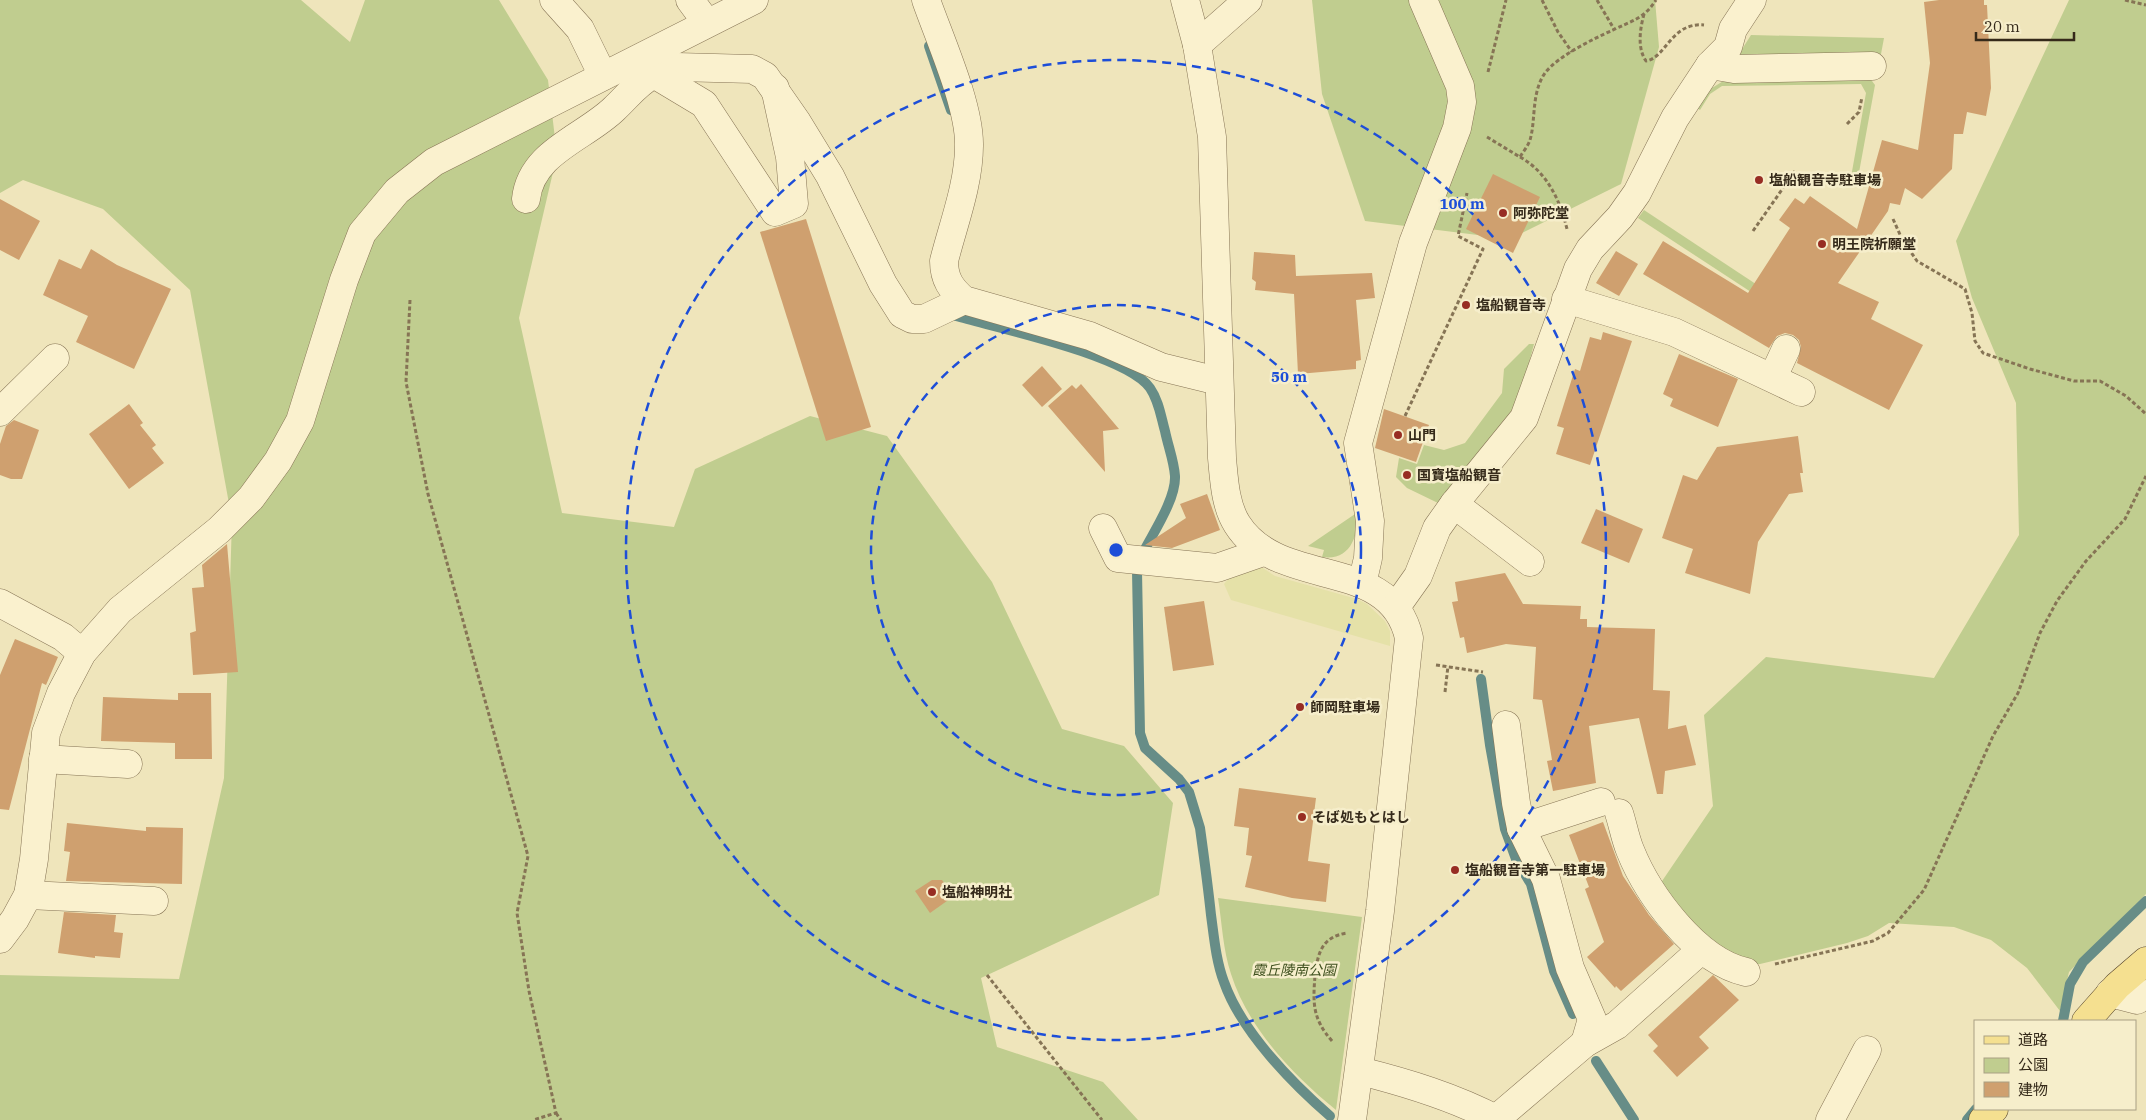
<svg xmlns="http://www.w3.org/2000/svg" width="2146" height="1120" font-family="'IBM Plex Serif','Noto Sans JP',serif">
	<rect width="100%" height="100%" fill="#efe5bb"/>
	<!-- farmland -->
	<path fill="#e5e1a8" d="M1260,566L1275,576L1357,599L1367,604L1385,621L1390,631V646L1231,600L1224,584L1230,577Z"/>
	<!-- green -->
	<g fill="#c0cd8f">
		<path d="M0,0H301L350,42L365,0H499L548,80L557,155L519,318L562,513L674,527L695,469L810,416L887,436L992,582L1062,729L1124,746L1173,803L1159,895L981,978L997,1047L1103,1082L1138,1120H0V975L179,979L224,778L232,520L190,290L103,209L23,180L0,193Z"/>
		<path d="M1312,0H1655L1659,47L1621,184L1510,239L1365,221L1322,94Z"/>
		<path d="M2069,0H2146V894L2069,972L2060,1011L2027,968L1991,940L1954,927L1889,923L1868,936L1847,943L1760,964H1735L1658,887L1713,806L1704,715L1766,657L1934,678L2019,535L2016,403L1972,298L1956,241Z"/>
		<path d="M1751,35L1884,38L1881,54L1741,58L1739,54Z"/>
		<path d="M1869,77L1875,85L1858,178L1851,177L1866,93L1861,84L1722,86L1710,94L1700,110L1697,108L1707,91L1725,80Z"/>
		<path d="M1644,210L1798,312L1789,317L1638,218Z"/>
		<path d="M1529,344H1534L1525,378L1513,411L1438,503L1407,488L1396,477L1399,458L1417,464L1424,445L1444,450L1465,443L1502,393L1504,369Z"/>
		<path d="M1358,512C1358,536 1351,561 1322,557L1324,550L1308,546Z"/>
		<path d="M1218,898L1362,917L1336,1110C1293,1075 1248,1028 1231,974C1223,950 1222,923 1218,898Z"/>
	</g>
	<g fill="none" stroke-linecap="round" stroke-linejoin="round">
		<!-- stream -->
		<g stroke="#678d87" stroke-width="10">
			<path d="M929,46L951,110"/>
			<path d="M956,316C998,328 1127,355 1150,388C1159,401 1161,417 1165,431C1168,446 1174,461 1175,476C1176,498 1155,530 1145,549"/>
			<path d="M1137,571L1140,733L1145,748L1179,779L1189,792L1200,828C1204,857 1208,886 1211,915C1214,937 1216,961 1224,982C1241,1031 1292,1083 1330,1116"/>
			<path d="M1481,679L1490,745L1505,829L1516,859L1531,884L1554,971L1573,1014"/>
			<path d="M2063,1021L2070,984L2083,962L2146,901"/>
			<path d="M1596,1061L1634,1120"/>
			<path d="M1967,1120L1976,1109"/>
		</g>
	</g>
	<!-- building -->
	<g fill="#cfa06f">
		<path d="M1939,0H1984V5H1987L1991,88L1986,116L1967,112L1963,134H1954L1952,169L1922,199L1905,188L1900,205L1890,203L1888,211L1838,283L1879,302L1871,319L1923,345L1889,410L1797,363L1801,347L1799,340L1793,335L1785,333L1777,336L1769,348L1643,274L1663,241L1748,293L1790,228L1779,220L1795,198L1804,204L1810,196L1857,229L1882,140L1918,150L1930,63L1924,2Z"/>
		<path d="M1493,174L1540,197L1513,253L1466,229Z"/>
		<path d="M0,199L40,221L19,260L0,250Z"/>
		<path d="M806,219L871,427L826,441L760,232Z"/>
		<path d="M91,249L117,265L171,289L134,369L76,342L88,316L43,295L59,259L81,269Z"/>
		<path d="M1616,251L1638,264L1619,296L1596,283Z"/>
		<path d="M1254,252L1295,255L1296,276L1372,273L1375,298L1356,300L1361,360L1356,361V369L1298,374L1294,294L1255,290L1256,282L1252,279Z"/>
		<path d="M1603,332L1632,341L1590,465L1556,454L1564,428L1557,426L1575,369L1580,371L1590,337L1601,340Z"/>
		<path d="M1679,354L1738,379L1718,427L1670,406L1673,399L1663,394Z"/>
		<path d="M1042,366L1062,389L1042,407L1022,385Z"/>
		<path d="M1081,384L1119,429L1103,431L1105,472L1048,406L1072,385L1076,389Z"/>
		<path d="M129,404L143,423L140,425L156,445L152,448L164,463L129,489L89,434Z"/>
		<path d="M1384,409L1429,425L1416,462L1375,448Z"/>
		<path d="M14,420L39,430L22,479H11L0,475V444L6,426Z"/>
		<path d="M1798,436L1803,473H1800L1803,492L1789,494L1758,542L1750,594L1685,573L1693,549L1662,538L1683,475L1697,480L1717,447Z"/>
		<path d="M1207,494L1220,530L1172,548L1145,545L1186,518L1180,504Z"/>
		<path d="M1596,509L1643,529L1629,563L1581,543Z"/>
		<path d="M227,544L238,672L193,675L190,633L196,631L192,588L204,587L202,565Z"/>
		<path d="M1505,573L1523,604L1581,606L1580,619H1587V627L1655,629L1653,690L1670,691L1668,729L1686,725L1696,765L1665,771L1663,794H1657L1639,718L1589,726L1596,783L1553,791L1547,761L1552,760L1542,700L1533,699L1536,647L1506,644L1467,653L1464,637L1460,638L1452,602L1458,601L1455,582Z"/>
		<path d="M1204,601L1214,665L1173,671L1164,607Z"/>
		<path d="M15,639L58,657L46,685L42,683L9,810L0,809V675Z"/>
		<path d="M178,693H211L212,759H175V743L101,741L103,697L178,700Z"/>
		<path d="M1239,788L1316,798L1308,861L1330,864L1326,902L1292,898L1245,887L1252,856L1246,855L1249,828L1234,826Z"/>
		<path d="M1603,822L1623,876L1649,915L1674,944L1621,991L1616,986L1615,988L1587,957L1604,942L1585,889L1589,887L1569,835Z"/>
		<path d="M67,823L146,831V827L183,828L182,884L66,881L70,852L64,851Z"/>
		<path d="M932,880H942L954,896L930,913L915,891Z"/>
		<path d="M64,912L116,915L114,932L123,933L120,958L95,956V958L58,953Z"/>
		<path d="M1713,975L1739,1000L1699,1037L1709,1048L1677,1077L1653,1051L1658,1046L1648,1035Z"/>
	</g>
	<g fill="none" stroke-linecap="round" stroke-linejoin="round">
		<defs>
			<g id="minor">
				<path d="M554,0L580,29L603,76"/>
				<path d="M690,0L707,23"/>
				<path d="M926,0C940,40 970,106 969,146C969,184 953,225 944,261C944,279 951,289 964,300L1090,336L1161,367L1218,381"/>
				<path d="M1185,0L1197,45L1212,137L1222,458C1224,479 1225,505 1237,524C1279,591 1391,554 1409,638L1380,911L1352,1120"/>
				<path d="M1197,45L1248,0"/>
				<path d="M649,63L654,74L677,67L752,69L765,76L797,122L830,176L883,284L902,314L912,319H924L964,300"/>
				<path d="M1710,65L1734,69L1872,66"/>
				<path d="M526,199C531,152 584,138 614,109C628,96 637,83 654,74L704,104L775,212L794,204L790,157L775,88"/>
				<path d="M1566,299L1674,332L1801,392"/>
				<path d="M1773,377L1786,349"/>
				<path d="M0,412L55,358"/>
				<path d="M1454,504L1530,562"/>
				<path d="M1103,528L1118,558L1217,568L1263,552"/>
				<path d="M1362,584L1368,558L1370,521L1358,443L1413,243L1457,128L1462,102L1460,86L1423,0"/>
				<path d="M0,603L63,637L82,653"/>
				<path d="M1396,607L1418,576L1437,528L1454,504L1524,418L1578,269L1590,249L1620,217L1637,193L1675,118L1710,65L1728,47L1733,29L1752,0"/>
				<path d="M1506,725L1516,803L1521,828L1546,879L1570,968L1592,1019L1585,1043"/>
				<path d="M43,759L128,764"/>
				<path d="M1619,813C1623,825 1625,838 1630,850C1648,895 1696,961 1746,972"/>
				<path d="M1521,828L1601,802"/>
				<path d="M28,895L154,901"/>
				<path d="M0,939L15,919L28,895L34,859L46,733L61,693L82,653L120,610L219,530L251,498L278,461L300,421L344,280L362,233L397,191L434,162L754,0"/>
				<path d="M2110,993L2137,1000L2146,994"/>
				<path d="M1360,1071C1408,1083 1454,1097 1498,1120"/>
				<path d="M1496,1119L1585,1043L1617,1025L1701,950"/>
				<path d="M1830,1120L1867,1050"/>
			</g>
			<g id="major">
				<path d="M2086,1021L2117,986L2146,961"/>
				<path d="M1983,1120L1994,1109"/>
			</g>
		</defs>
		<!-- minor casing -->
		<use href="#minor" stroke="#867455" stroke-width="29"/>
		<!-- major casing -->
		<use href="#major" stroke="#53412a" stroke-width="29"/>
		<!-- path -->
		<g stroke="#867455" stroke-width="3" stroke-dasharray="4 2.5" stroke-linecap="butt">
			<path d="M1542,0L1558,32L1572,52"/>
			<path d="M1597,0L1614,29"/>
			<path d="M2125,0L2146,5"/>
			<path d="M1644,14C1640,29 1637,48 1646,61C1666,58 1671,22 1704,25"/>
			<path d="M1488,72L1506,0"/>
			<path d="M1847,124L1859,112L1862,97"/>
			<path d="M1487,137L1520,157C1523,152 1528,146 1530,140C1536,120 1531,93 1545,73C1558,56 1593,39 1613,30C1631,21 1644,19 1656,0"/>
			<path d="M1520,157C1547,172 1560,200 1567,229"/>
			<path d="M1893,219L1902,239L1917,261L1965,289L1972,313L1975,341L1983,353L2030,369L2074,381H2100L2126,396L2146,414"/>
			<path d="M1753,231L1795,171"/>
			<path d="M410,300L406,382L428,494L528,856L517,913L529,991L556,1113L533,1120"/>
			<path d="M1405,416L1483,249L1458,236L1467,193"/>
			<path d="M1436,665L1483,672"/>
			<path d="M1445,692L1448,666"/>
			<path d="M1775,964L1873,941L1888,933L1924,890L1993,736L2018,693L2040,633L2057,601L2086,561L2125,519L2146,476"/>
			<path d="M987,975L1102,1120"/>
			<path d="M1332,1041C1312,1018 1313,1003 1315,975C1318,952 1322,937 1347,933"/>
			<path d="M556,1113L561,1120"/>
		</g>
		<!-- minor -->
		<use href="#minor" stroke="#faf1ce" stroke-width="28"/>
		<!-- major -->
		<use href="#major" stroke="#f5e090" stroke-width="28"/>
	</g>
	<!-- distance rings -->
	<g fill="none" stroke="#1d4ed8" stroke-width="2.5" stroke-dasharray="9 6">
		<circle cx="1116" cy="550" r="245"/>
		<circle cx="1116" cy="550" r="490"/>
	</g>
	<!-- markers -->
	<g fill="#972d23" stroke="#f6eecb" stroke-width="2">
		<circle cx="1759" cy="180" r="5"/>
		<circle cx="1503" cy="213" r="5"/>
		<circle cx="1822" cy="244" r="5"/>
		<circle cx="1466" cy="305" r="5"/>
		<circle cx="1398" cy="435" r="5"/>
		<circle cx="1407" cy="475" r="5"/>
		<circle cx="1300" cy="707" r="5"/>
		<circle cx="1302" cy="817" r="5"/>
		<circle cx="1455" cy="870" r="5"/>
		<circle cx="932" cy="892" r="5"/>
	</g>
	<g text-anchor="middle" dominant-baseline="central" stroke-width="5" stroke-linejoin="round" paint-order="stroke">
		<!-- poi labels -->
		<g font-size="14" font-weight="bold" fill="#352a1a" stroke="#f6eecb" text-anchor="start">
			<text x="1769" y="180">塩船観音寺駐車場</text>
			<text x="1513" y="213">阿弥陀堂</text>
			<text x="1832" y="244">明王院祈願堂</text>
			<text x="1476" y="305">塩船観音寺</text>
			<text x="1408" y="435">山門</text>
			<text x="1417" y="475">国寶塩船観音</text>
			<text x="1310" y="707">師岡駐車場</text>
			<text x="1312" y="817">そば処もとはし</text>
			<text x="1465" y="870">塩船観音寺第一駐車場</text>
			<text x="942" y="892">塩船神明社</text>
		</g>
		<!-- park labels -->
		<g font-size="14" font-style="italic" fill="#415220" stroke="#f6eecb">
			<text x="1294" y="970">霞丘陵南公園</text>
		</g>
	</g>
	<circle cx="1116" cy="550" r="8" fill="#1d4ed8" stroke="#f6eecb" stroke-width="2.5"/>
	<g font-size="15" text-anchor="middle" font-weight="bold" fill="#1d4ed8" stroke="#f6eecb" stroke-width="5" stroke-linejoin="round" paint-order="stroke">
		<text x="1462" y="209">100 m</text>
		<text x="1289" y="382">50 m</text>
	</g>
	<!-- legend -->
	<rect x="1974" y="1020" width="162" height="90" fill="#f6eecb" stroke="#a9a084"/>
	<rect x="1984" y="1036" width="25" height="8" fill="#f5e090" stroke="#a9a084"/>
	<text x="2018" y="1045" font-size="15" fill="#352a1a">道路</text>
	<rect x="1984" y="1058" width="25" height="15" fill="#c0cd8f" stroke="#a9a084"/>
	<text x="2018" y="1070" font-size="15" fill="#352a1a">公園</text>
	<rect x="1984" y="1082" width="25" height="15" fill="#cfa06f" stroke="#a9a084"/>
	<text x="2018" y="1095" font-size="15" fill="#352a1a">建物</text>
	<!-- scale -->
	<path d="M1976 32v8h98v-8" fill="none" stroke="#352a1a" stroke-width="2.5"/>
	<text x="1984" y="32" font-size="15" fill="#352a1a" stroke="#f6eecb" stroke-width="4" paint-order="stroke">20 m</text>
</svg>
